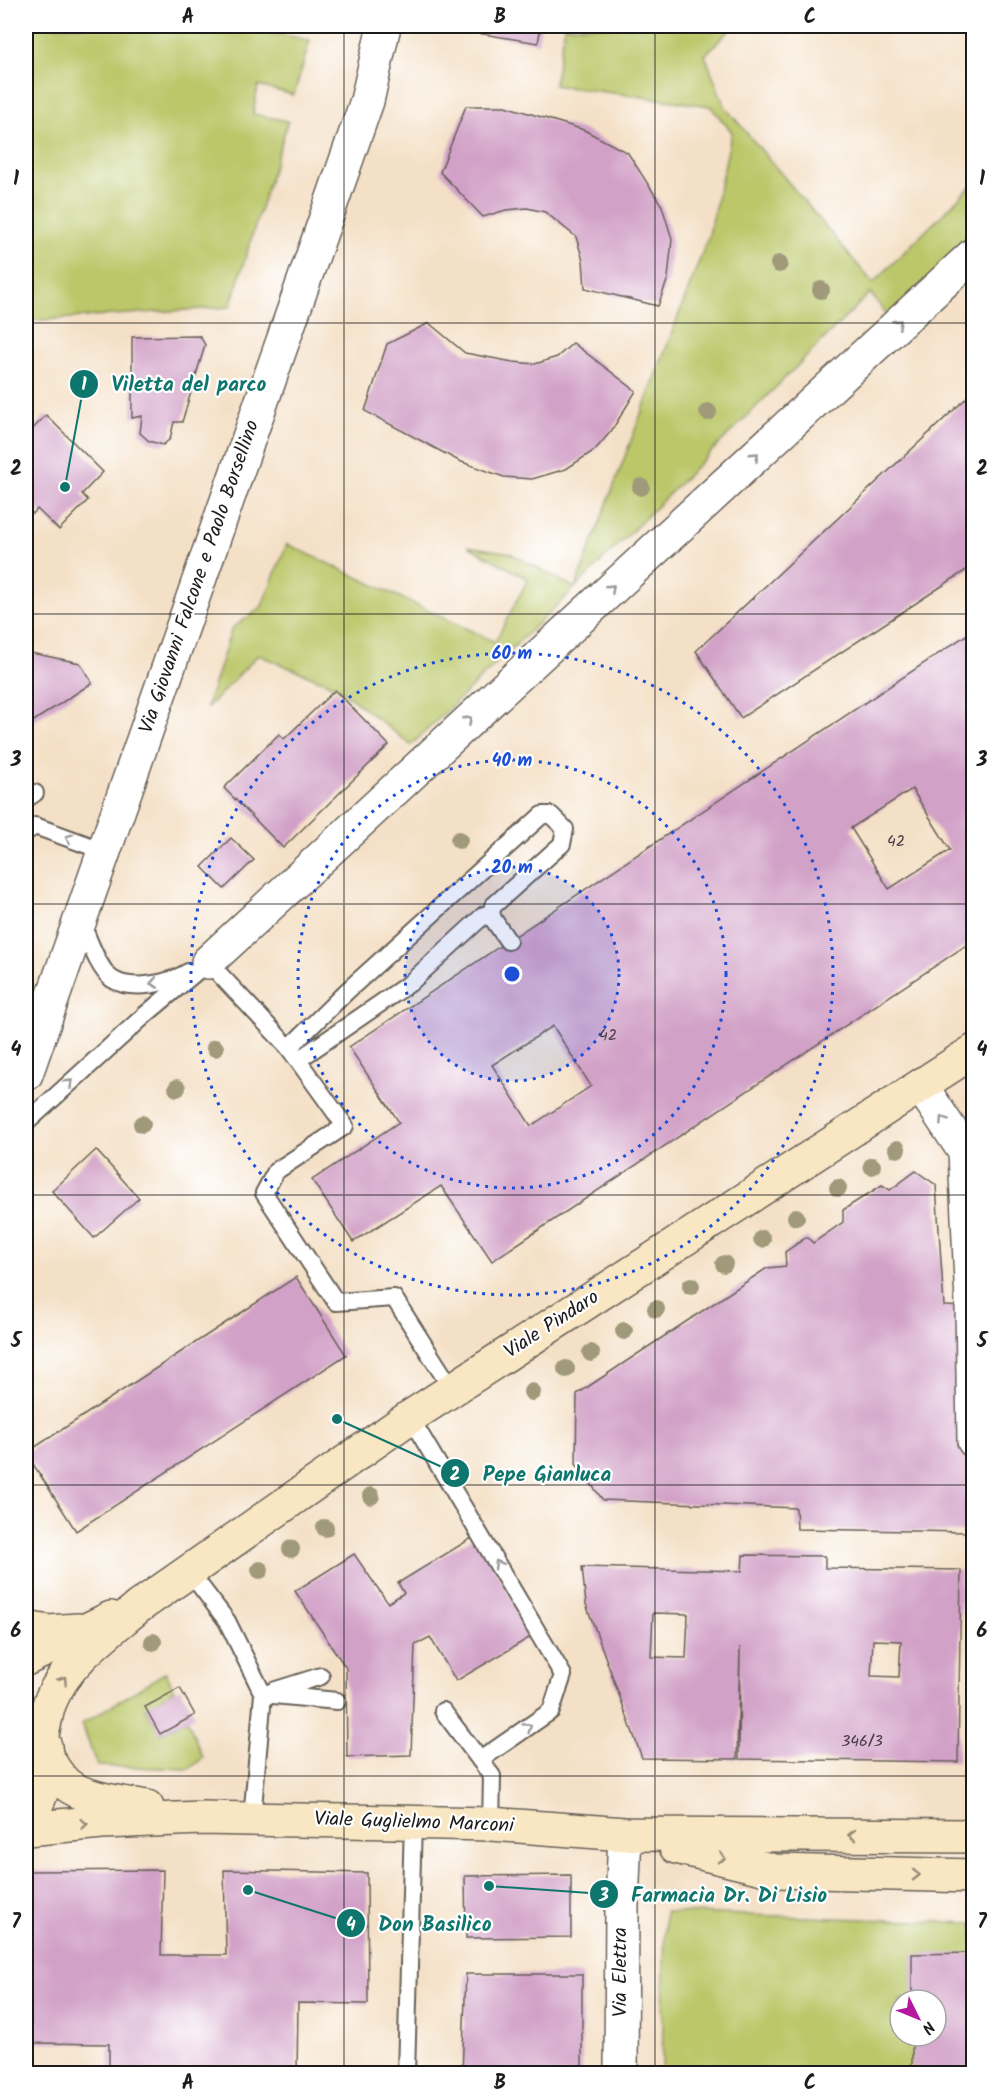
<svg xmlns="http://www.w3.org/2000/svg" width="999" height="2099" font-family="Kalam,sans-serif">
	<rect width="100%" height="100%" fill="#fff"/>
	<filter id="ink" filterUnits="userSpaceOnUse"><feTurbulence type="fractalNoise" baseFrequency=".0167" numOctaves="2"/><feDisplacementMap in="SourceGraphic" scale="12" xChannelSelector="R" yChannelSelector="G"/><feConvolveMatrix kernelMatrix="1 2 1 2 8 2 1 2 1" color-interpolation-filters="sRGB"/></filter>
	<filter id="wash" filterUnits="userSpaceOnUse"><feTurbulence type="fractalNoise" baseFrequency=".008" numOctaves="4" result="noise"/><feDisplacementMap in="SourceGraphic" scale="24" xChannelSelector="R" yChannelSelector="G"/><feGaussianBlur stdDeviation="1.35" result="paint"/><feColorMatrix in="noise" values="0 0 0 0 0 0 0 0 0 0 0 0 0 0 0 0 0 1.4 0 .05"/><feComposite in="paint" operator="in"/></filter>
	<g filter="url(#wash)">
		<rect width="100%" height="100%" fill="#f4e0c6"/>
		<!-- green -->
		<g fill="#bbc769" stroke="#6c7242" stroke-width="1.5" fill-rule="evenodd">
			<path d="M26,26H238L310,40L294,95L258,86L253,114L288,121L230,307L26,321Z"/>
			<path d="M565,26H734L705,55L725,107L873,283L973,184V251L893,322L870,293L575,588L411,745L335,686L258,655L206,709L232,628L261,608L287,544L495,642L528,579L468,546L510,553L575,588L709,235L732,132L710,106L554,85Z"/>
			<path d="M166,1672L174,1691L145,1708L161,1734L187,1719L203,1758L189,1769L97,1766L82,1724Z"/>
			<path d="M665,1912L973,1923V2073L662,2074ZM900,2000H936V2036H900Z"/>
		</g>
		<g id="blocks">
			<!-- building -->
			<g fill="#d2a1c7" fill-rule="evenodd">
				<path d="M477,26H541L538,43L476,33Z"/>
				<path d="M466,106H505L584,130L628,153L662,206L672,239L668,278L658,306L585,288L583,260L576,237L545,212L527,208L506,210L483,217L440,172Z"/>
				<path d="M429,323L465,353L513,362L535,364L557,357L573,343L636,391L612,430L595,450L566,469L532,479L504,477L459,461L365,411L387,344Z"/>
				<path d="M200,336L205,345L182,422H174L170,439L163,445L149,441L140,433L142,416L132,418V337Z"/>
				<path d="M974,391V565L741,718L696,651Z"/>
				<path d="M46,415L103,472L82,494L88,500L59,530L37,509L33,514L26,507V436Z"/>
				<path d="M974,630V940L492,1261L441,1186L353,1242L312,1180L399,1122L349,1047ZM912,789L950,850L889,889L851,828ZM553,1026L591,1086L531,1126L492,1065Z"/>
				<path d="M26,652L80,663L92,683L26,726Z"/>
				<path d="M335,690L389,745L283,848L224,788L279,734L284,739Z"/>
				<path d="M231,838L254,860L224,889L202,867Z"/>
				<path d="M96,1150L139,1198L94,1238L52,1191Z"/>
				<path d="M916,1171L936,1185L944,1306L966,1307L969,1532L797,1529L796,1508L603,1500L576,1464L577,1394L767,1268L786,1266L785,1252L807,1237L813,1243L843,1222V1210L882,1185L890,1190Z"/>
				<path d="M296,1277L346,1355L76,1531L26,1453Z"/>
				<path d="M475,1536L534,1635L456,1681L430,1637L415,1645L411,1755L347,1757L346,1668L295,1591L354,1554L388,1603L404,1593L398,1583Z"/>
				<path d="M743,1555L825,1556V1568L961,1570L958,1762L739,1759L740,1647L737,1759L642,1758L586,1604L582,1567L742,1571ZM653,1613L688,1614L686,1658L651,1657ZM873,1640L901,1641L899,1677L871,1676Z"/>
				<path d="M180,1688L195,1715L160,1734L145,1707Z"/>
				<path d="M163,1870L161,1955H226L224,1870L367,1873L368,2004L298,2003L297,2074H109V2044L31,2043L29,1871Z"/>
				<path d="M571,1875V1937L466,1938L465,1876Z"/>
				<path d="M971,1953L972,2074H912V2036H936V2000H912V1954Z"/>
				<path d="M466,1974H582V2074H462Z"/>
			</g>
		</g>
	</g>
	<g filter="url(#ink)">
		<use href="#blocks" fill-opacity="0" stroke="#686158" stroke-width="1.5"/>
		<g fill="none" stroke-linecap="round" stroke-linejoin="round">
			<defs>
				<g id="service">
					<path d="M26,799L35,793"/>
					<path d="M26,832L35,826L104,851"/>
					<path d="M81,922C88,937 98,969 112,979C132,992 170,983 188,972"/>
					<path d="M208,962L289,1048L345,1126L276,1171L264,1193L336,1302L394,1298L452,1389"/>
					<path d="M289,1048L347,991L542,815H551L565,829L562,844L493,906L491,912L493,919"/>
					<path d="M298,1060L410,983L484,915L493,919L508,941"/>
					<path d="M26,1123L145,1015L208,962"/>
					<path d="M410,1417L563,1675L551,1711L480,1760"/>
					<path d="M189,1571L227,1621L263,1694L252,1819"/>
					<path d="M273,1691L321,1676"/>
					<path d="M263,1694L337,1701"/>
					<path d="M443,1711L492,1776L491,1824"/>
					<path d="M406,2074L413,1822"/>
				</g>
				<g id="minor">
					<path d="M208,962L974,254"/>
					<path d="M921,1086L965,1152L972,1304L974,1441"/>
					<path d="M621,2074L622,1905L625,1834"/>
				</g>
				<path id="tertiary" d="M26,1074L367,101L384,26"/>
				<g id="secondary">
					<path d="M26,1628L48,1632L78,1630"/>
					<path d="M26,1659L111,1618"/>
					<path d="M42,1734C45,1724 46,1712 50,1702C66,1662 106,1634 138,1607L410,1417L974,1051"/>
					<path d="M47,1757C52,1767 58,1776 66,1784C84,1799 124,1803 147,1807"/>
					<path d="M26,1820C44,1800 48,1771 45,1746"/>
					<path d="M26,1829L102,1822L202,1818L491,1824L625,1834L974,1836"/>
					<path d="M676,1847L775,1871L974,1876"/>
				</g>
			</defs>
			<!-- service casing -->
			<use href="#service" stroke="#686158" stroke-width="20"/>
			<!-- minor casing -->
			<use href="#minor" stroke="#686158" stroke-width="36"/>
			<!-- tertiary casing -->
			<use href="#tertiary" stroke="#686158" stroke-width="36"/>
			<!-- secondary casing -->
			<use href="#secondary" stroke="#686158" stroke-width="36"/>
			<!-- service -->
			<use href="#service" stroke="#fff" stroke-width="16"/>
			<!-- minor -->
			<use href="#minor" stroke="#fff" stroke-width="33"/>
			<!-- tertiary -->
			<use href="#tertiary" stroke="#fff" stroke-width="33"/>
			<!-- secondary -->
			<use href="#secondary" stroke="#f9e7c3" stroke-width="33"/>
		</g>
		<!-- trees -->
		<g fill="#a09a7a">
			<circle cx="779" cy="264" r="9"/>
			<circle cx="821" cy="290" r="9"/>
			<circle cx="708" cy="412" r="9"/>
			<circle cx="641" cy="487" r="9"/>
			<circle cx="459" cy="840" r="9"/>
			<circle cx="215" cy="1048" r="9"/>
			<circle cx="177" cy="1088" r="9"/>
			<circle cx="142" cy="1124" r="9"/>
			<circle cx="897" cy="1149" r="9"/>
			<circle cx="872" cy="1166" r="9"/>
			<circle cx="838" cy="1188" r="9"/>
			<circle cx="796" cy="1217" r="9"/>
			<circle cx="762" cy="1239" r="9"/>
			<circle cx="724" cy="1264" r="9"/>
			<circle cx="691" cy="1286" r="9"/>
			<circle cx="656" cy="1309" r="9"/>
			<circle cx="624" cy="1331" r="9"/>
			<circle cx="591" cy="1353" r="9"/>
			<circle cx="566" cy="1369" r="9"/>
			<circle cx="532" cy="1392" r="9"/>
			<circle cx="371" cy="1496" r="9"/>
			<circle cx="325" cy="1528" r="9"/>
			<circle cx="291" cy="1549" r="9"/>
			<circle cx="260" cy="1570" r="9"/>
			<circle cx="153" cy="1642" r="9"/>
		</g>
		<!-- one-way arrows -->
		<defs><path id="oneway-chevron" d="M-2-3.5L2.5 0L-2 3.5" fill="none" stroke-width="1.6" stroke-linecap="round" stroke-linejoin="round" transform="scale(1.5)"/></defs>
		<g stroke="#999">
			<use href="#oneway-chevron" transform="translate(898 323) rotate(-43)"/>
			<use href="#oneway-chevron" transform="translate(755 456) rotate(-43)"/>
			<use href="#oneway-chevron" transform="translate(611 588) rotate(-43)"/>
			<use href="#oneway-chevron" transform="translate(468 720) rotate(-43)"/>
			<use href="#oneway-chevron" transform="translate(69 838) rotate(-160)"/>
			<use href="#oneway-chevron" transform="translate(154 983) rotate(170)"/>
			<use href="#oneway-chevron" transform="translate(69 1083) rotate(-43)"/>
			<use href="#oneway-chevron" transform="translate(943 1120) rotate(-124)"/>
			<use href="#oneway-chevron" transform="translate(498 1564) rotate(-121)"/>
			<use href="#oneway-chevron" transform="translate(528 1727) rotate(-35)"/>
		</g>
		<g stroke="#968c78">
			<use href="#oneway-chevron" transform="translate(63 1680) rotate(-56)"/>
			<use href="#oneway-chevron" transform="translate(84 1824) rotate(-5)"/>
			<use href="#oneway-chevron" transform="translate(852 1835) rotate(-180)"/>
			<use href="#oneway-chevron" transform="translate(722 1858) rotate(14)"/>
			<use href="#oneway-chevron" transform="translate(916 1875) rotate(1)"/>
		</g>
	</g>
	<!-- grid -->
	<path fill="none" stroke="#1c1c1c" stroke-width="1.5" stroke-opacity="0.55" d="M344,26V2074M655,26V2074M26,323H974M26,614H974M26,904H974M26,1195H974M26,1485H974M26,1776H974"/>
	<!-- distance rings -->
	<circle cx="512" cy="974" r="107" fill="#1d4ed8" fill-opacity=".12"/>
	<g fill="none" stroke="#1d4ed8" stroke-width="3" stroke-dasharray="3 6">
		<circle cx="512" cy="974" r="107"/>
		<circle cx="512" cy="974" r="214"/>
		<circle cx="512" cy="974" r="321"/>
	</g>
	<g text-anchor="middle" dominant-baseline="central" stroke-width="4.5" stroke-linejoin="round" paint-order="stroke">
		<!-- number labels -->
		<g font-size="16" fill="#4a3d47">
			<text x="896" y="841">42</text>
			<text x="608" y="1035">42</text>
			<text x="862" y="1741">346/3</text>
		</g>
		<!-- street labels -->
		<g font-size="20" fill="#1c1c1c" stroke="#fff">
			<text transform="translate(200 577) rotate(-71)">Via Giovanni Falcone e Paolo Borsellino</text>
			<text transform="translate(552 1325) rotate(-33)">Viale Pindaro</text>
			<text transform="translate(414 1823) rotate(2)">Viale Guglielmo Marconi</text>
			<text transform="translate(621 1972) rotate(-90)">Via Elettra</text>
		</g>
	</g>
	<circle cx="512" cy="974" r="9" fill="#1d4ed8" stroke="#fff" stroke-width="3"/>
	<g font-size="18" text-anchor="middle" font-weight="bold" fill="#1d4ed8" stroke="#fff" stroke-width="4.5" stroke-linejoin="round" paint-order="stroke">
		<text x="512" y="659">60 m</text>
		<text x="512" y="766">40 m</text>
		<text x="512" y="873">20 m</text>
	</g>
	<!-- callouts -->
	<path fill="none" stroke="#0f766e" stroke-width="2" d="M65 487L84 384M337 1419L455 1473M489 1886L604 1894M248 1890L351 1923"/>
	<g fill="#0f766e" stroke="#fff" stroke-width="2">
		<circle cx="65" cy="487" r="6"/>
		<circle cx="337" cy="1419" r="6"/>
		<circle cx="489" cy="1886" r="6"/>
		<circle cx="248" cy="1890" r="6"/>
		<circle cx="84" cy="384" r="15"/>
		<circle cx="455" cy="1473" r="15"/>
		<circle cx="604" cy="1894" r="15"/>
		<circle cx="351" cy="1923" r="15"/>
	</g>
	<g font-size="18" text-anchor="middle" font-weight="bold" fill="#fff">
		<text x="84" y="390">1</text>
		<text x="455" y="1480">2</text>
		<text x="604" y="1901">3</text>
		<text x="351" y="1930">4</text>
	</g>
	<g font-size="21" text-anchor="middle" font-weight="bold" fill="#0f766e" stroke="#fff" stroke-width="4.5" stroke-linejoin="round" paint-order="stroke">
		<text x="189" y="391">Viletta del parco</text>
		<text x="547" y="1481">Pepe Gianluca</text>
		<text x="729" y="1902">Farmacia Dr. Di Lisio</text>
		<text x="435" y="1931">Don Basilico</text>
	</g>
	<!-- margin -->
	<rect width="999" height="2099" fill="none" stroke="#fff" stroke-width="66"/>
	<!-- north arrow -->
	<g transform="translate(918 2018) rotate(133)"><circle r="28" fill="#ffffff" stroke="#a4a4a4" stroke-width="1.5"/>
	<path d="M0-4.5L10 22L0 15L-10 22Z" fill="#b5179e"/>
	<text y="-9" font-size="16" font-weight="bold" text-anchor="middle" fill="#1c1c1c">N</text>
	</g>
	<rect x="33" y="33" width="933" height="2033" fill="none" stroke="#1c1c1c" stroke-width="2"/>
	<g font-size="20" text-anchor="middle" font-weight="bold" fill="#1c1c1c">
		<text x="188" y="23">A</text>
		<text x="500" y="23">B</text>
		<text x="810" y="23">C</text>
		<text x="16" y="185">1</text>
		<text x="982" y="185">1</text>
		<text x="16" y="475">2</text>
		<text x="982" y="475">2</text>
		<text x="16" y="766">3</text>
		<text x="982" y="766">3</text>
		<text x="16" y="1056">4</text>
		<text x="982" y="1056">4</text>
		<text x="16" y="1347">5</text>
		<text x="982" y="1347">5</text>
		<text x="16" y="1637">6</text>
		<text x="982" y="1637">6</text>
		<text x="16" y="1928">7</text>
		<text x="982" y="1928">7</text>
		<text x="188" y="2089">A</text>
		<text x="500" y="2089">B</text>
		<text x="810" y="2089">C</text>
	</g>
</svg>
